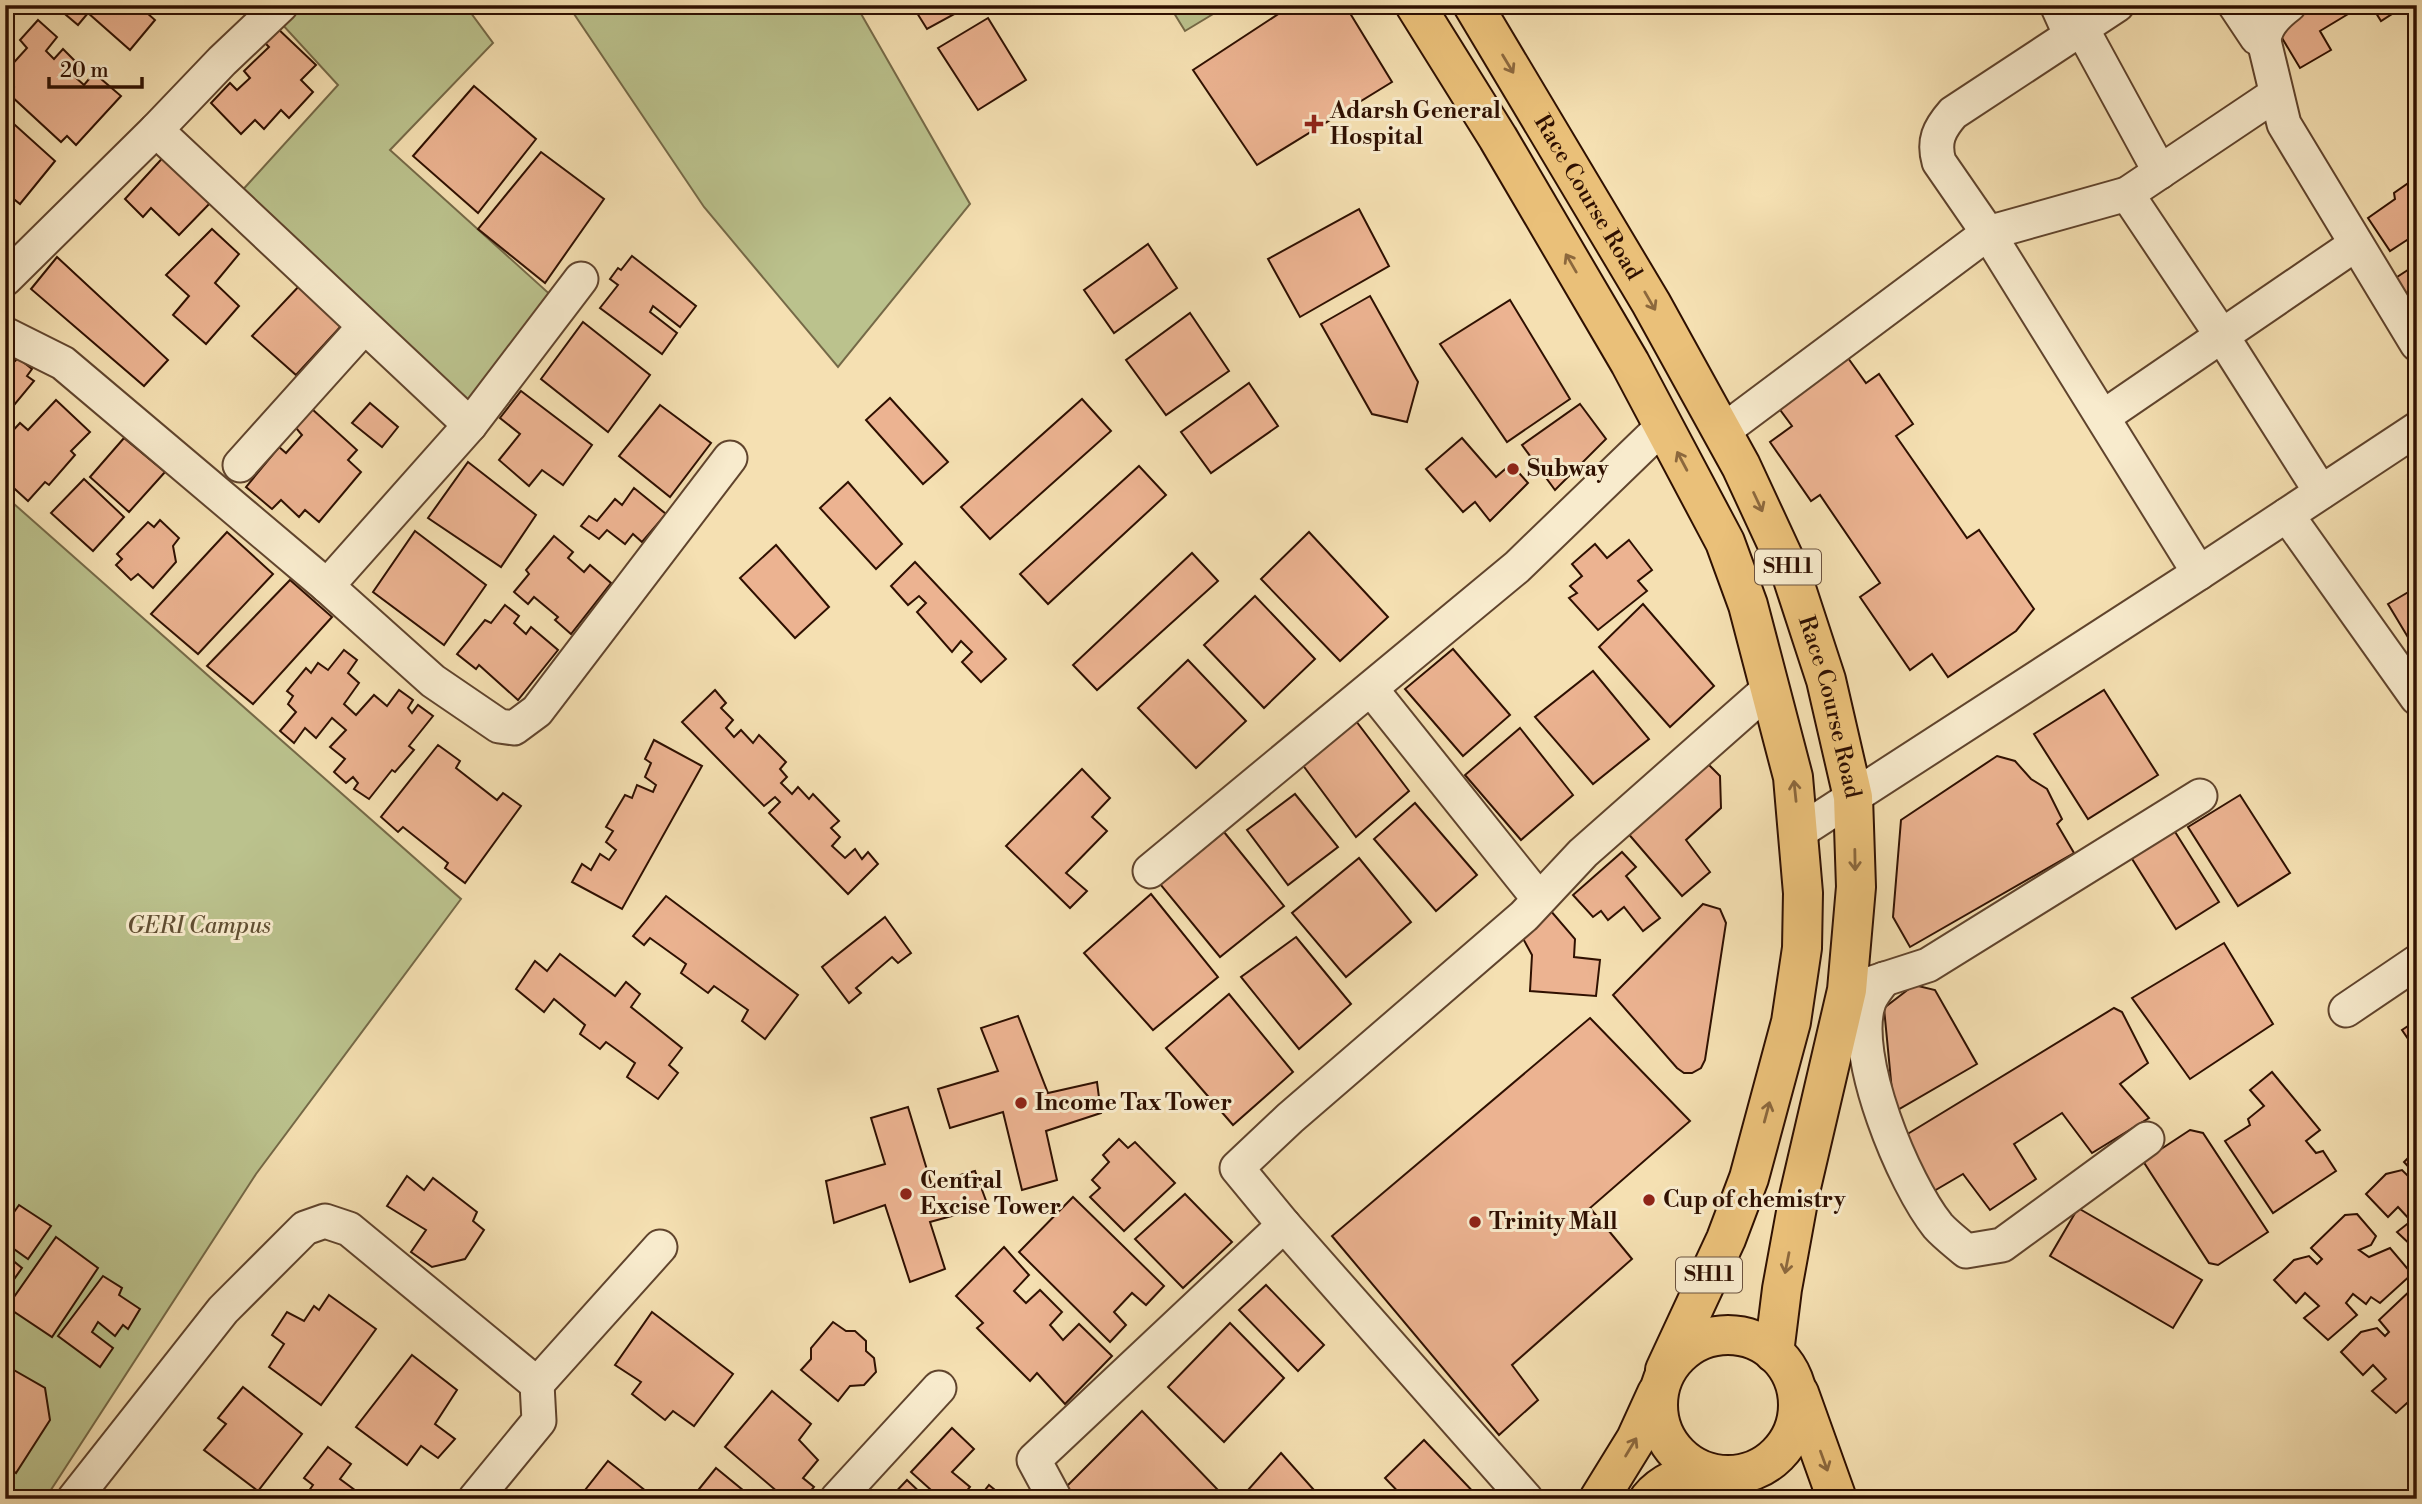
<svg xmlns="http://www.w3.org/2000/svg" width="2422" height="1504" font-family="'Libre Bodoni',serif">
	<rect width="100%" height="100%" fill="#f5e0b2"/>
	<filter id="stains"><feTurbulence type="fractalNoise" baseFrequency=".00286" numOctaves="4"/><feColorMatrix values="0 0 0 0 .2 0 0 0 0 .09 0 0 0 0 .02 0 0 0 .5 -.17"/></filter>
	<radialGradient id="worn" r=".72"><stop offset=".6" stop-color="#630" stop-opacity="0"/><stop offset="1" stop-color="#630" stop-opacity=".3"/></radialGradient>
	<!-- green -->
	<g fill="#bbc28d" stroke="#756947" stroke-width="2">
		<path d="M293,5H465L493,43L390,150L554,298L468,408L238,195L338,85L280,22Z"/>
		<path d="M568,5H856L970,204L838,367L704,207Z"/>
		<path d="M1169,5H1228L1185,31Z"/>
		<path d="M5,496L461,899L256,1174L45,1499H5Z"/>
	</g>
	<!-- building -->
	<g fill="#ecb391" stroke="#2f1001" stroke-width="2">
		<path d="M62,5H138L155,20L130,50L88,13L78,25L59,9Z"/>
		<path d="M912,5H955L960,11L927,29Z"/>
		<path d="M1292,5H1345L1392,82L1257,165L1193,70Z"/>
		<path d="M2315,5H2363L2320,31L2331,50L2300,68L2276,28Z"/>
		<path d="M2371,5H2406L2381,21Z"/>
		<path d="M988,18L1026,80L978,110L938,48Z"/>
		<path d="M38,20L57,37L46,51L54,59L63,49L83,69L75,77L84,85L94,73L121,96L76,145L67,136L61,142L9,94L14,87L7,79L5,81V66L8,69L27,48L20,40Z"/>
		<path d="M275,26L316,65L301,80L313,92L289,118L281,110L264,129L255,120L241,134L211,103L230,83L237,90L250,78L244,71L269,47L263,41Z"/>
		<path d="M474,86L536,139L478,213L413,156Z"/>
		<path d="M5,116L55,161L20,204L5,192Z"/>
		<path d="M168,152L215,198L179,235L151,208L143,217L125,199Z"/>
		<path d="M541,152L604,199L545,283L478,229Z"/>
		<path d="M2417,177V248L2414,249L2407,240L2390,251L2368,218L2395,199L2394,193Z"/>
		<path d="M1359,209L1389,266L1300,317L1268,259Z"/>
		<path d="M212,229L239,254L215,283L239,306L206,344L173,315L189,296L166,275Z"/>
		<path d="M1148,244L1177,288L1114,333L1084,290Z"/>
		<path d="M632,256L696,306L680,327L653,306L650,312L677,333L662,354L600,308L618,285L610,279L618,268L621,270Z"/>
		<path d="M57,257L168,360L144,386L31,289Z"/>
		<path d="M2417,264V312L2394,279Z"/>
		<path d="M301,284L343,324L296,375L252,336Z"/>
		<path d="M1370,296L1418,382L1407,422L1372,414L1321,324Z"/>
		<path d="M1510,300L1570,399L1507,442L1440,344Z"/>
		<path d="M1190,313L1229,371L1166,415L1126,360Z"/>
		<path d="M583,322L650,375L608,432L541,379Z"/>
		<path d="M5,348L13,354L7,360L11,365L18,358L32,369L27,376L34,381L5,416Z"/>
		<path d="M1848,358L1866,383L1879,374L1913,424L1896,436L1967,538L1979,530L2034,609L2016,631L1948,677L1932,654L1910,670L1860,597L1880,583L1820,495L1811,501L1770,442L1792,426L1778,407Z"/>
		<path d="M1249,383L1278,426L1211,473L1181,432Z"/>
		<path d="M521,391L592,445L563,485L542,470L529,486L499,460L520,434L500,418Z"/>
		<path d="M890,398L948,462L923,484L866,420Z"/>
		<path d="M1082,399L1111,431L990,539L961,507Z"/>
		<path d="M56,400L90,432L71,451L75,455L49,485L45,482L28,501L5,480V454L12,446L5,439L20,423L28,430Z"/>
		<path d="M370,403L398,427L382,447L352,423Z"/>
		<path d="M1580,404L1606,439L1555,490L1522,445Z"/>
		<path d="M660,405L711,443L670,497L619,456Z"/>
		<path d="M312,409L357,450L348,460L361,472L319,522L305,510L299,517L281,500L272,509L246,487L279,447L286,453L302,435L296,428Z"/>
		<path d="M124,438L165,472L129,512L90,477Z"/>
		<path d="M1462,438L1496,477L1511,464L1528,483L1490,521L1475,502L1463,512L1426,469Z"/>
		<path d="M468,462L536,515L501,567L428,518Z"/>
		<path d="M1139,466L1166,495L1048,604L1020,574Z"/>
		<path d="M84,479L124,517L93,551L51,513Z"/>
		<path d="M848,482L902,544L876,569L820,508Z"/>
		<path d="M634,488L666,514L642,542L633,534L625,544L607,530L599,539L581,526L589,516L597,521L615,499L622,505Z"/>
		<path d="M160,520L179,538L173,546L176,562L153,588L138,574L131,580L116,565L122,559L117,554L148,522L154,527Z"/>
		<path d="M415,531L486,585L444,645L373,592Z"/>
		<path d="M227,532L273,574L198,654L151,614Z"/>
		<path d="M1309,532L1388,617L1340,661L1261,579Z"/>
		<path d="M554,536L573,552L568,558L584,572L590,565L611,583L571,634L555,620L558,617L534,597L528,604L514,592L529,574L526,570Z"/>
		<path d="M1629,540L1652,570L1638,581L1647,591L1598,630L1569,598L1577,593L1570,586L1582,576L1572,564L1595,544L1607,558Z"/>
		<path d="M776,545L829,607L795,638L740,578Z"/>
		<path d="M1192,553L1218,581L1097,690L1073,665Z"/>
		<path d="M915,562L1006,659L981,682L962,662L972,652L961,641L952,652L917,612L926,603L919,596L908,605L891,586Z"/>
		<path d="M290,580L332,617L253,704L207,666Z"/>
		<path d="M2417,587V635L2409,639L2388,604Z"/>
		<path d="M1255,596L1315,659L1264,708L1204,645Z"/>
		<path d="M1643,604L1714,686L1670,727L1599,647Z"/>
		<path d="M505,605L519,616L514,623L526,634L531,627L558,650L518,700L479,665L476,669L457,654L485,620L491,623Z"/>
		<path d="M1453,649L1510,715L1463,756L1405,689Z"/>
		<path d="M344,650L357,660L348,673L359,683L344,704L356,715L374,695L387,706L399,690L413,700L408,708L412,713L418,705L433,716L409,746L414,750L395,772L392,770L369,799L354,789L358,783L353,777L346,783L334,772L345,759L330,747L346,730L332,718L316,738L305,728L294,743L280,731L296,712L288,704L293,696L287,691L306,668L311,673L318,663L328,670Z"/>
		<path d="M1188,660L1246,721L1196,768L1138,708Z"/>
		<path d="M1593,671L1649,739L1593,784L1535,717Z"/>
		<path d="M715,690L726,703L721,708L733,720L726,728L734,737L741,730L753,743L759,735L786,762L780,769L787,777L781,783L792,794L798,787L809,799L813,794L839,821L831,828L840,837L832,846L845,858L855,849L862,859L868,852L878,864L848,894L769,813L780,802L775,797L764,806L682,722Z"/>
		<path d="M2104,690L2158,775L2088,819L2034,734Z"/>
		<path d="M1356,721L1409,791L1356,837L1302,764Z"/>
		<path d="M1520,728L1573,795L1521,840L1465,775Z"/>
		<path d="M654,740L702,766L622,909L572,882L582,864L591,870L600,854L609,860L616,850L606,842L613,831L606,827L625,795L632,798L637,785L653,792L656,785L645,777L651,763L645,759Z"/>
		<path d="M438,745L460,761L456,768L497,800L503,793L521,806L465,883L445,868L448,863L403,827L398,832L381,817Z"/>
		<path d="M1997,756L2015,761L2031,779L2047,789L2062,819L2057,824L2074,853L1910,947L1893,917L1901,820Z"/>
		<path d="M1706,762L1720,776L1721,808L1686,840L1710,872L1682,896L1626,831Z"/>
		<path d="M1082,769L1110,798L1092,817L1107,831L1066,873L1087,891L1070,908L1006,846Z"/>
		<path d="M1295,794L1338,847L1288,885L1247,830Z"/>
		<path d="M2240,795L2290,873L2238,906L2188,827Z"/>
		<path d="M1415,803L1477,875L1436,911L1374,839Z"/>
		<path d="M2172,827L2219,902L2176,929L2129,854Z"/>
		<path d="M1224,832L1284,906L1220,957L1160,884Z"/>
		<path d="M1622,852L1636,867L1626,876L1660,918L1643,931L1624,907L1608,920L1601,911L1593,917L1573,895Z"/>
		<path d="M1359,858L1411,922L1346,977L1292,913Z"/>
		<path d="M1151,894L1218,977L1153,1030L1084,953Z"/>
		<path d="M666,896L798,995L765,1039L742,1021L748,1010L714,986L708,993L681,973L686,964L650,938L644,945L633,936Z"/>
		<path d="M1703,904L1720,909L1726,923L1705,1060L1701,1068L1692,1073H1684L1677,1068L1613,995Z"/>
		<path d="M1550,910L1575,939L1574,957L1600,960L1596,996L1530,991L1532,955L1520,933Z"/>
		<path d="M885,917L911,953L898,963L892,957L856,988L861,993L849,1003L822,967Z"/>
		<path d="M1296,937L1351,1004L1299,1049L1241,977Z"/>
		<path d="M2224,943L2273,1024L2190,1079L2132,998Z"/>
		<path d="M560,954L615,996L626,982L640,994L631,1007L682,1048L669,1065L678,1073L658,1099L627,1077L635,1063L606,1042L600,1049L580,1034L585,1025L554,999L544,1012L516,989L535,961L547,971Z"/>
		<path d="M1914,985L1935,990L1977,1064L1894,1112L1884,1008Z"/>
		<path d="M1229,994L1293,1072L1233,1125L1166,1048Z"/>
		<path d="M2114,1008L2122,1012L2148,1063L2120,1084L2149,1118L2092,1153L2062,1113L2014,1144L2036,1179L1990,1210L1963,1174L1934,1191L1901,1138Z"/>
		<path d="M1018,1016L1048,1093L1097,1082L1101,1113L1046,1131L1057,1180L1022,1190L1003,1112L950,1128L938,1089L998,1071L981,1028Z"/>
		<path d="M1590,1018L1690,1121L1590,1208L1632,1259L1512,1365L1538,1400L1499,1435L1332,1236Z"/>
		<path d="M2417,1020V1052L2402,1030Z"/>
		<path d="M2272,1072L2320,1130L2306,1141L2316,1153L2323,1151L2336,1171L2273,1213L2225,1141L2250,1125L2248,1119L2264,1106L2250,1090Z"/>
		<path d="M908,1107L931,1183L975,1171L988,1206L930,1222L945,1269L910,1282L885,1205L834,1223L826,1181L885,1164L871,1118Z"/>
		<path d="M2190,1130L2203,1133L2268,1232L2218,1265L2209,1263L2143,1161Z"/>
		<path d="M1119,1139L1128,1148L1135,1142L1175,1183L1124,1231L1090,1197L1100,1188L1092,1180L1109,1162L1103,1155Z"/>
		<path d="M2417,1149V1251L2397,1232L2411,1221L2398,1207L2388,1217L2366,1194L2386,1174L2402,1170L2410,1178L2415,1174L2404,1162Z"/>
		<path d="M407,1176L424,1190L433,1178L477,1212L473,1221L484,1230L465,1259L432,1267L411,1252L426,1230L387,1206Z"/>
		<path d="M1185,1194L1232,1242L1183,1288L1135,1239Z"/>
		<path d="M1073,1197L1164,1286L1146,1305L1132,1293L1114,1312L1126,1325L1110,1342L1019,1252Z"/>
		<path d="M19,1205L51,1226L28,1259L11,1247L6,1255L22,1268L5,1292V1225Z"/>
		<path d="M2078,1208L2202,1280L2173,1328L2050,1256Z"/>
		<path d="M2357,1214L2376,1236L2371,1245L2359,1250L2369,1257L2390,1248L2412,1274L2380,1303L2371,1297L2366,1304L2353,1294L2346,1303L2357,1315L2328,1340L2304,1318L2319,1306L2305,1293L2296,1303L2274,1280L2294,1260L2309,1256L2317,1264L2322,1259L2311,1248L2345,1215Z"/>
		<path d="M56,1237L98,1268L52,1337L7,1307Z"/>
		<path d="M1004,1247L1029,1275L1014,1291L1026,1303L1040,1290L1062,1312L1050,1325L1063,1340L1079,1324L1112,1356L1065,1404L1037,1373L1030,1381L977,1328L983,1323L956,1296Z"/>
		<path d="M103,1276L122,1288L119,1295L140,1309L128,1329L123,1325L115,1336L98,1322L92,1332L113,1348L100,1367L58,1336Z"/>
		<path d="M1266,1285L1324,1345L1298,1371L1239,1310Z"/>
		<path d="M2417,1287V1371L2414,1375L2417,1378V1394L2396,1413L2372,1391L2386,1379L2373,1365L2363,1375L2341,1352L2361,1332L2377,1328L2385,1336L2389,1332L2379,1320L2413,1288Z"/>
		<path d="M329,1295L376,1329L321,1405L269,1367L284,1344L272,1335L287,1312L304,1321L314,1306L319,1310Z"/>
		<path d="M652,1312L733,1374L694,1426L673,1411L665,1420L632,1394L641,1382L615,1365Z"/>
		<path d="M833,1322L846,1331H855L866,1341V1351L874,1358L876,1372L864,1385L850,1386L838,1401L801,1370L811,1359V1348Z"/>
		<path d="M1230,1323L1284,1378L1224,1442L1168,1387Z"/>
		<path d="M412,1355L457,1390L435,1424L455,1439L438,1458L421,1446L407,1465L356,1427Z"/>
		<path d="M5,1365L45,1388L50,1420L16,1473L5,1465Z"/>
		<path d="M243,1387L302,1434L258,1491L204,1450L226,1424L218,1418Z"/>
		<path d="M772,1391L811,1424L799,1440L818,1460L803,1478L814,1487L804,1499H786L725,1447Z"/>
		<path d="M1142,1411L1217,1489L1207,1499H1070L1062,1491Z"/>
		<path d="M952,1428L974,1449L952,1472L970,1487L960,1499H941L911,1472Z"/>
		<path d="M1424,1440L1480,1499H1405L1385,1478Z"/>
		<path d="M328,1447L351,1464L340,1479L367,1499H303L313,1485L304,1478Z"/>
		<path d="M1281,1453L1322,1499H1240Z"/>
		<path d="M608,1461L656,1499H578Z"/>
		<path d="M716,1468L744,1491L738,1499H691Z"/>
		<path d="M907,1480L927,1499H889Z"/>
		<path d="M989,1485L1006,1499H978Z"/>
	</g>
	<g fill="none" stroke-linecap="round" stroke-linejoin="round">
		<defs>
			<g id="street">
				<path d="M2057,5L2071,36"/>
				<path d="M2117,5L1953,113C1939,129 1933,141 1939,162L1988,233L2199,573"/>
				<path d="M2235,5L2257,38L2264,41C2265,25 2277,14 2289,5"/>
				<path d="M2082,29L2160,172"/>
				<path d="M2264,41L2284,124L2417,344"/>
				<path d="M156,130L470,425"/>
				<path d="M2127,194L2222,336L2321,492"/>
				<path d="M5,279L156,130L222,61L281,5"/>
				<path d="M5,334L63,363L327,586L433,681L499,726L514,728L537,711L730,458"/>
				<path d="M2103,417L2356,244"/>
				<path d="M1723,431L1988,233L2127,194L2276,94"/>
				<path d="M240,465L364,327"/>
				<path d="M2287,515L2417,698"/>
				<path d="M327,586L470,425L581,279"/>
				<path d="M1371,689L1539,899"/>
				<path d="M1799,832L2199,573L2417,429"/>
				<path d="M1150,871L1517,567L1663,426"/>
				<path d="M1884,979C1879,986 1872,994 1869,1002C1850,1055 1904,1184 1938,1226C1946,1235 1957,1243 1966,1251L2002,1245L2147,1139"/>
				<path d="M1863,986L1928,965L2200,796"/>
				<path d="M2346,1010L2417,962"/>
				<path d="M537,1384L660,1247"/>
				<path d="M74,1499L223,1310L305,1228L325,1221L349,1229L537,1384L539,1421L475,1499"/>
				<path d="M837,1499L939,1388"/>
				<path d="M1055,1499L1034,1460L1284,1225"/>
				<path d="M1526,1499L1284,1225L1237,1168L1290,1118L1524,916L1583,853L1771,687"/>
			</g>
			<g id="primary">
				<path d="M1415,5L1498,138L1630,363L1725,542L1748,605L1793,777L1803,893L1802,948L1791,1022L1749,1178L1726,1239L1665,1370"/>
				<path id="s1" d="M1473,5L1651,303L1741,466L1792,576L1826,680L1853,797L1856,887L1847,990L1799,1196L1782,1289L1774,1353"/>
				<circle cx="1728" cy="1405" r="70"/>
				<path d="M1799,1393L1837,1499"/>
				<path d="M1599,1499L1636,1439L1657,1393"/>
				<path d="M1649,1499C1663,1482 1681,1476 1702,1471"/>
			</g>
		</defs>
		<!-- street casing -->
		<use href="#street" stroke="#60442d" stroke-width="37"/>
		<!-- primary casing -->
		<use href="#primary" stroke="#2f1001" stroke-width="42"/>
		<!-- street -->
		<use href="#street" stroke="#f8ebcd" stroke-width="33"/>
		<!-- primary -->
		<use href="#primary" stroke="#eac079" stroke-width="38"/>
	</g>
	<!-- one-way arrows -->
	<defs><path id="oneway-shaft" d="M-6 0H5M1.5-3L5.5 0L1.5 3" fill="none" stroke-width="1.6" stroke-linecap="round" stroke-linejoin="round" transform="scale(1.75)"/></defs>
	<g stroke="#8c683d">
		<use href="#oneway-shaft" transform="translate(1508 64) rotate(59)"/>
		<use href="#oneway-shaft" transform="translate(1571 263) rotate(-120)"/>
		<use href="#oneway-shaft" transform="translate(1650 301) rotate(60)"/>
		<use href="#oneway-shaft" transform="translate(1682 461) rotate(-118)"/>
		<use href="#oneway-shaft" transform="translate(1758 502) rotate(65)"/>
		<use href="#oneway-shaft" transform="translate(1795 791) rotate(-96)"/>
		<use href="#oneway-shaft" transform="translate(1855 860) rotate(89)"/>
		<use href="#oneway-shaft" transform="translate(1767 1112) rotate(-75)"/>
		<use href="#oneway-shaft" transform="translate(1787 1263) rotate(101)"/>
		<use href="#oneway-shaft" transform="translate(1631 1447) rotate(-59)"/>
		<use href="#oneway-shaft" transform="translate(1824 1461) rotate(70)"/>
	</g>
	<!-- markers -->
	<g fill="#8f2418" stroke="#f8ebcd" stroke-width="2.5">
		<path d="M1310.5 113.5h7v7h7v7h-7v7h-7v-7h-7v-7h7z"/>
		<circle cx="1513" cy="469" r="7"/>
		<circle cx="1021" cy="1103" r="7"/>
		<circle cx="906" cy="1194" r="7"/>
		<circle cx="1649" cy="1200" r="7"/>
		<circle cx="1475" cy="1222" r="7"/>
	</g>
	<g text-anchor="middle" dominant-baseline="central" stroke-width="6" stroke-linejoin="round" paint-order="stroke">
		<!-- shield labels -->
		<g fill="#f8ebcd" stroke="#6b523e" stroke-width="2">
			<rect x="1755" y="549.5" width="66" height="35" rx="5"/>
			<rect x="1676" y="1257.5" width="66" height="35" rx="5"/>
		</g>
		<g font-size="21" font-weight="bold" fill="#2f1001">
			<text x="1788" y="567">SH11</text>
			<text x="1709" y="1275">SH11</text>
		</g>
		<!-- poi labels -->
		<g font-size="23" font-weight="bold" fill="#2f1001" stroke="#f8ebcd" text-anchor="start">
			<text x="1330" y="111">Adarsh General<tspan x="1330" dy="26">Hospital</tspan></text>
			<text x="1527" y="469">Subway</text>
			<text x="1035" y="1103">Income Tax Tower</text>
			<text x="920" y="1181">Central<tspan x="920" dy="26">Excise Tower</tspan></text>
			<text x="1663" y="1200">Cup of chemistry</text>
			<text x="1489" y="1222">Trinity Mall</text>
		</g>
		<!-- street labels -->
		<g font-size="23" fill="#2f1001" stroke="#f8ebcd">
			<text stroke="none"><textPath href="#s1" startOffset="224">Race Course Road</textPath></text>
			<text stroke="none"><textPath href="#s1" startOffset="791">Race Course Road</textPath></text>
		</g>
		<!-- park labels -->
		<g font-size="23" font-style="italic" fill="#604e32" stroke="#f8ebcd">
			<text x="199" y="926">GERI Campus</text>
		</g>
	</g>
	<!-- margin -->
	<rect width="2422" height="1504" fill="none" stroke="#f5e0b2" stroke-width="28"/>
	<rect x="7" y="7" width="2408" height="1490" fill="none" stroke="#2f1001" stroke-width="3.5"/>
	<rect x="14" y="14" width="2394" height="1476" fill="none" stroke="#2f1001" stroke-width="2"/>
	<!-- scale -->
	<path d="M49 77v10h93v-10" fill="none" stroke="#2f1001" stroke-width="3.5"/>
	<text x="60" y="77" font-size="21" fill="#2f1001" stroke="#f8ebcd" stroke-width="5" paint-order="stroke">20 m</text>
	<rect width="100%" height="100%" filter="url(#stains)"/>
	<rect width="100%" height="100%" fill="url(#worn)"/>
</svg>
